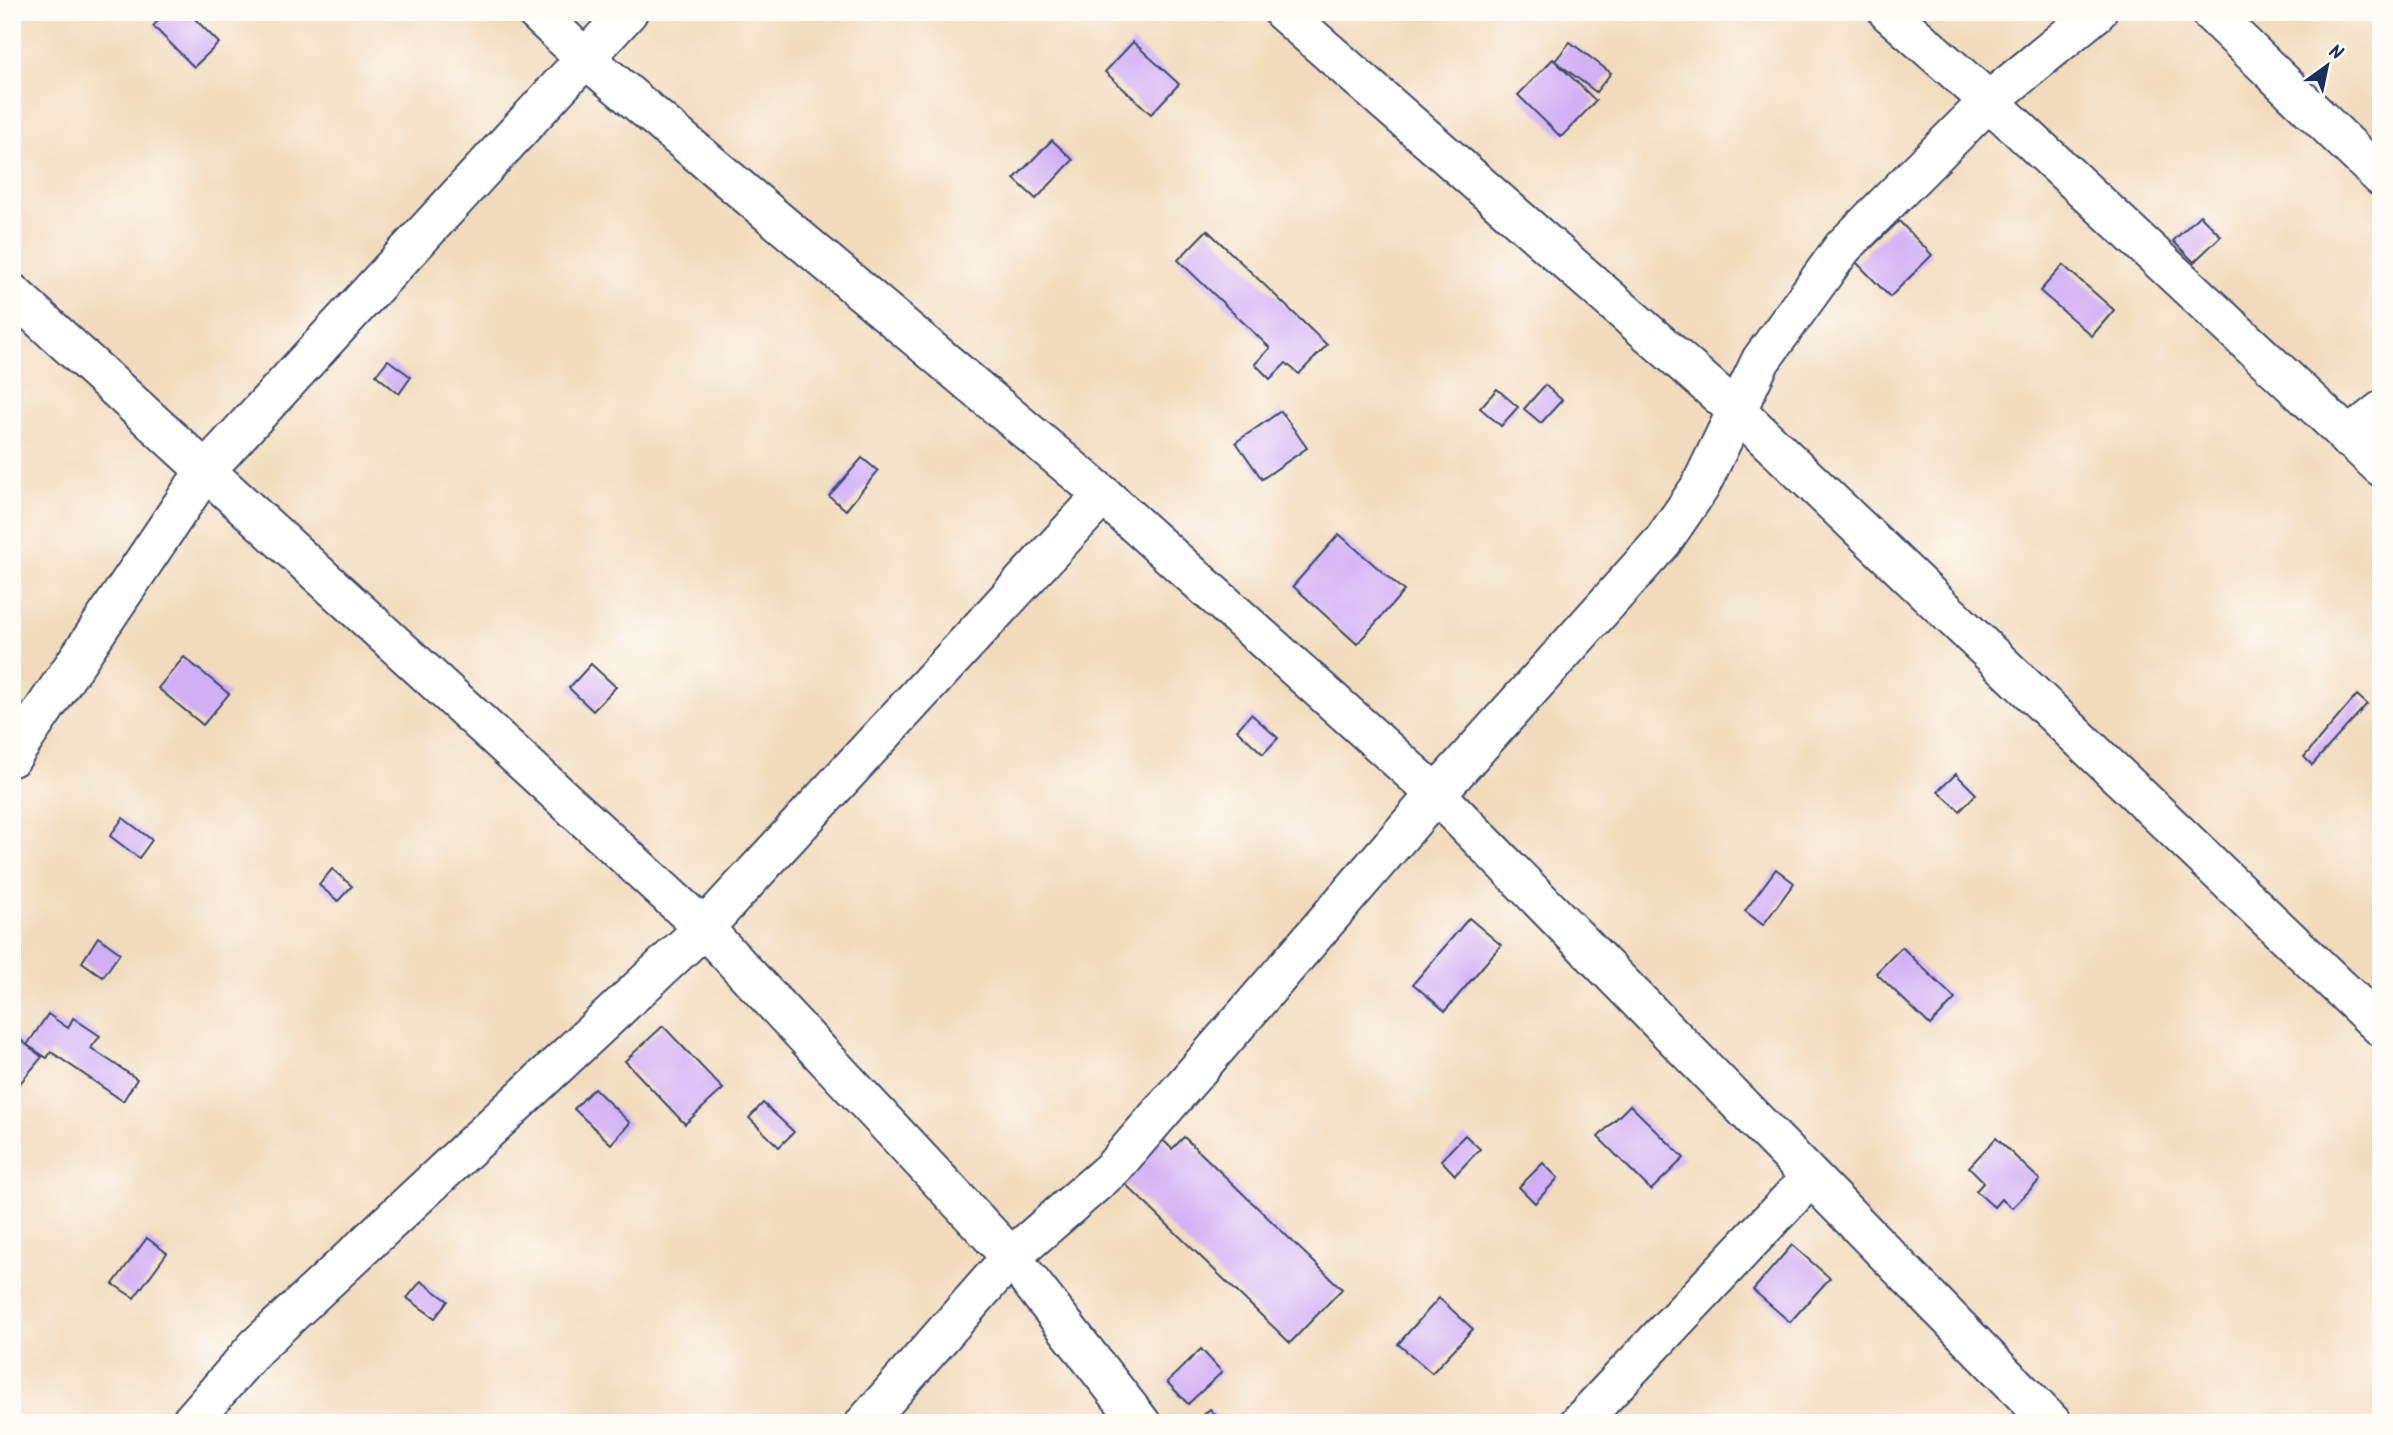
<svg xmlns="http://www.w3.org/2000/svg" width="2393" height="1435" font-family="Kalam,sans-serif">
	<rect width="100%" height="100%" fill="#fdfcf7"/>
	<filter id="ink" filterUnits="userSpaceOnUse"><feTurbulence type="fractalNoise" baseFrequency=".0143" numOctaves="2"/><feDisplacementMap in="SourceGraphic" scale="14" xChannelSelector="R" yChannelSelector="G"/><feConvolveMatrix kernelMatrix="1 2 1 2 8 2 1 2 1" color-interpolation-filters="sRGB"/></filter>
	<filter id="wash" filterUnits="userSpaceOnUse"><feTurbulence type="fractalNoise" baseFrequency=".00686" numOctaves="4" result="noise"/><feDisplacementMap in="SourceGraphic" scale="28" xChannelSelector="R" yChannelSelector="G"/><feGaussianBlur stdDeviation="1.57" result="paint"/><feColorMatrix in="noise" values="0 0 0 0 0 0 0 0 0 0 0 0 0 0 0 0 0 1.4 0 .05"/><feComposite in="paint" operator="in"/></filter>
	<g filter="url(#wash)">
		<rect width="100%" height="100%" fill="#f2dbbc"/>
		<g id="blocks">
			<!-- building -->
			<g fill="#d0aff4">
				<path d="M167,12H188L219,43L194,67L153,26Z"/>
				<path d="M1133,42L1179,84L1151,114L1105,72Z"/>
				<path d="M1570,42L1611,73L1596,92L1555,61Z"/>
				<path d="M1553,59L1596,101L1561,137L1518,95Z"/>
				<path d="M1052,140L1073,160L1036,199L1014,179Z"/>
				<path d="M2200,215L2221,236L2194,262L2173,241Z"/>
				<path d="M1899,221L1932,255L1890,297L1856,262Z"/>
				<path d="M1207,230L1327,345L1299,374L1286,363L1270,379L1255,364L1270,348L1178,260Z"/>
				<path d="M2063,265L2114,310L2092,336L2040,291Z"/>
				<path d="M388,360L411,377L399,394L376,375Z"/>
				<path d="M1545,385L1562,400L1541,423L1524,409Z"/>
				<path d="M1497,389L1518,407L1501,426L1480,408Z"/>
				<path d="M1281,411L1307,448L1262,479L1236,442Z"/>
				<path d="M862,458L878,471L846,510L829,496Z"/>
				<path d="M1339,534L1404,591L1357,644L1293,586Z"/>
				<path d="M184,657L229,694L203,725L158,688Z"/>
				<path d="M591,664L616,687L593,711L569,688Z"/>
				<path d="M2357,695L2367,704L2312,765L2304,757Z"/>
				<path d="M1251,714L1278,738L1263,754L1237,730Z"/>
				<path d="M1956,774L1976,794L1960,811L1938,791Z"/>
				<path d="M123,818L152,840L139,858L110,836Z"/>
				<path d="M332,869L352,886L338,901L319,885Z"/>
				<path d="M1776,869L1794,883L1763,925L1745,911Z"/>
				<path d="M1469,918L1501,945L1445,1011L1413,984Z"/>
				<path d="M98,937L120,953L103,977L82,962Z"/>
				<path d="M1902,947L1955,999L1930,1025L1876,973Z"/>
				<path d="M48,1014L68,1028L73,1018L100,1036L91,1048L137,1079L123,1101L51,1052L47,1058L27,1045Z"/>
				<path d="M663,1026L723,1089L685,1124L625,1061Z"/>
				<path d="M12,1033L42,1057L12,1093Z"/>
				<path d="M594,1088L630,1123L611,1144L574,1109Z"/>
				<path d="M763,1103L794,1132L779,1147L749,1118Z"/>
				<path d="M1630,1105L1684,1158L1651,1190L1598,1137Z"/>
				<path d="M1465,1135L1480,1149L1455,1175L1441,1160Z"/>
				<path d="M1159,1136L1172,1149L1184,1137L1342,1289L1290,1343L1118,1177Z"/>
				<path d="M1996,1138L2040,1180L2012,1208L2001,1199L1994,1207L1976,1191L1984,1182L1969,1167Z"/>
				<path d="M1543,1163L1558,1178L1535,1203L1519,1187Z"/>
				<path d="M147,1238L167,1253L134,1298L113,1284Z"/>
				<path d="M1792,1245L1830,1278L1790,1322L1753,1290Z"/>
				<path d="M421,1281L448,1301L435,1318L407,1298Z"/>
				<path d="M1439,1298L1473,1329L1432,1373L1398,1344Z"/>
				<path d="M1201,1349L1222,1372L1188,1404L1167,1382Z"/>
				<path d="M1210,1409L1223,1423H1195Z"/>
			</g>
		</g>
	</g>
	<g filter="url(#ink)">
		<use href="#blocks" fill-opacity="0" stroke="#3b496c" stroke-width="2"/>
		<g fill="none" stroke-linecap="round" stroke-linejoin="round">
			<defs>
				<g id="street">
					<path d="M536,12L585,58L1103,495L1436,794L2052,1423"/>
					<path d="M1283,12L1736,410L2381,1027"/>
					<path d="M1888,12L1989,101L2381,467"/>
					<path d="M2210,12L2381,177"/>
					<path d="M12,293L704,928L1011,1257L1141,1423"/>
					<path d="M2347,438L2381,411"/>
					<path d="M12,757L205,471L628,12"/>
					<path d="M190,1423L256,1347L704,928L1103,495"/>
					<path d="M865,1423L1011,1257L1113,1168L1436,794L1663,541L1700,487L1761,360L1843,247L1989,101L2097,12"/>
					<path d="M1579,1423L1810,1178"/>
				</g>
			</defs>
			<!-- street casing -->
			<use href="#street" stroke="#3b496c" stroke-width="42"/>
			<!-- street -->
			<use href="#street" stroke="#fff" stroke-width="38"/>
		</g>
	</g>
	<!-- margin -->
	<rect width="2393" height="1435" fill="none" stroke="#fdfcf7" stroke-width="42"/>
	<!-- north arrow -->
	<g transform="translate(2327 66) rotate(33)" stroke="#fdfcf7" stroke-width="5" paint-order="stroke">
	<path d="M0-5L12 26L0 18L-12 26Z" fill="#1b2f5e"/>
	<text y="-10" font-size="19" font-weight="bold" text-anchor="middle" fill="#1b2f5e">N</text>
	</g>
</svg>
